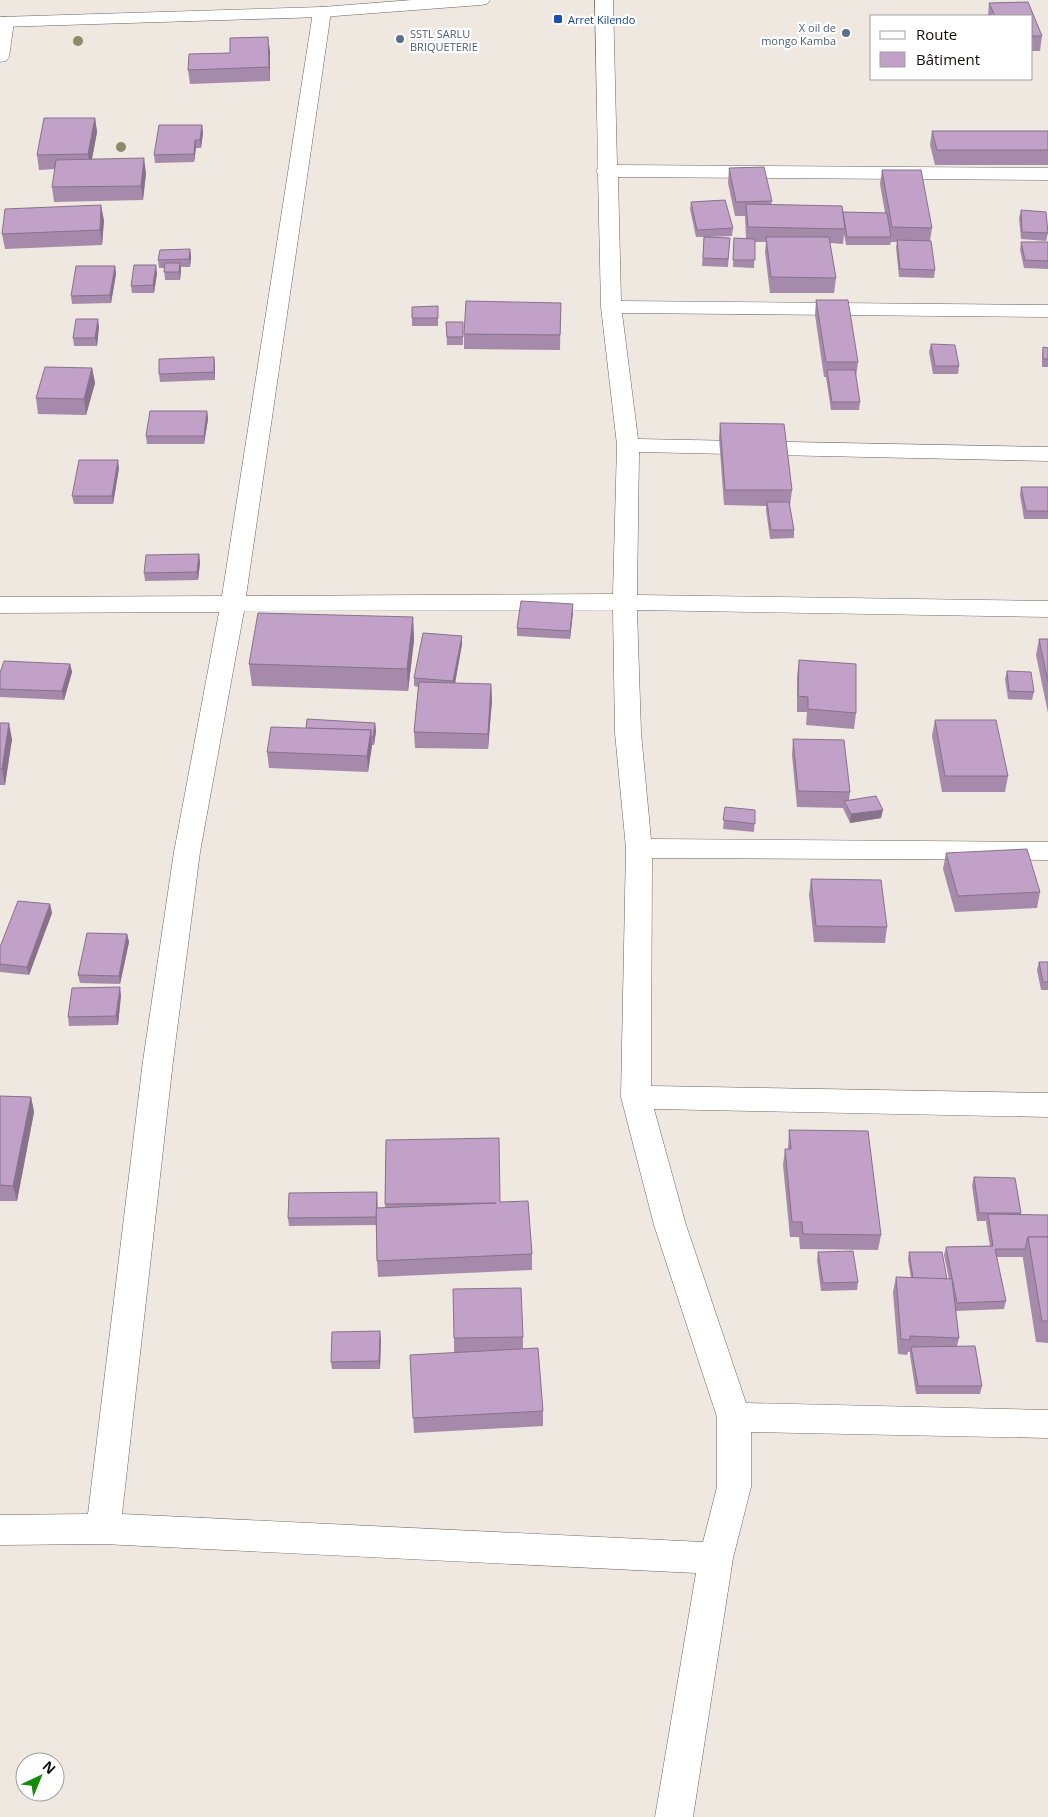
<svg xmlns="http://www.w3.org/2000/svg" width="1048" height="1817" font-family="'Open Sans',sans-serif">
	<rect width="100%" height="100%" fill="#eee8e0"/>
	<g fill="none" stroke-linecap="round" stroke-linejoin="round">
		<defs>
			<g id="minor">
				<path d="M595,0H613L617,165L1048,168V180L618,177L621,301L1048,305V317L622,313L638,439L1048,447V461L639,452L637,595L1048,601V617L637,610L641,733L651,839L1048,842V860L652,858L651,1086L1048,1093V1117L654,1109L686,1225L746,1403L1048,1410V1438L751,1432V1487L733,1558L693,1817H655L696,1573L103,1544L0,1545V1515L88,1514L143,1061L174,852L219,612L0,613V597L222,596L313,12L316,8L322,7L328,8L331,12L246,596L613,594L617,445L601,307L598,174L596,171L598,168ZM613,610L615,733L626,848L621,1097L654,1225L717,1417V1487L703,1542L122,1514L173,1061L200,852L244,611Z"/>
				<path d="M5,17L11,18L14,22L9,57L6,61L0,62V18Z"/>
			</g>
			<path id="trunk" d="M412,0H490L487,4L481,5L322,17L0,27V17L322,7Z"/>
		</defs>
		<!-- minor casing -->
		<use href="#minor" stroke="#6a655f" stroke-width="1"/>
		<!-- trunk casing -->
		<use href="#trunk" stroke="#6a655f" stroke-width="1"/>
		<!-- minor -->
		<use href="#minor" fill="#fff" fill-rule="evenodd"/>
		<!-- trunk -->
		<use href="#trunk" fill="#fff" fill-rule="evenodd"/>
	</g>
	<!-- trees -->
	<g fill="#8c8b66">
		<circle cx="78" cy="41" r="5"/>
		<circle cx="121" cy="147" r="5"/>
	</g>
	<!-- wall -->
	<g fill="#a68aab">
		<path d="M1028,2L1042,36L1040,51H1032V16H988L989,3Z"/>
		<path d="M270,51V81L190,84L188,70L230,53Z"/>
		<path d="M95,118L97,132L92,159L146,173L143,200L54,202L52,187L55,169L39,170L37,155Z"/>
		<path d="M202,125L203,133L201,148H196L194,162L155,163L154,155Z"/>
		<path d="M932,131H1048V165H935L930,145Z"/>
		<path d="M729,168L772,201L771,205L843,212L885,213L880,184L882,170L932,228L930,241L935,270L934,278L899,277L896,247L897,242H891L890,245H846L844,234L843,244L830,243L836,278L834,293H770L765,252L766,242H755L754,268L733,267L734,238H746L745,216H735L728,183Z"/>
		<path d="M691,202L733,228L732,236L709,237L730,238L728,267L702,266L704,237H696L690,209Z"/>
		<path d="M1021,210L1048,233L1046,241L1021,239L1019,218Z"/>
		<path d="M104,220L102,245L5,249L2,234Z"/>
		<path d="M1021,242H1048V269L1024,268L1020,250Z"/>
		<path d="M190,249L191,257L190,267H181L180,280H165L164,268H159L158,260Z"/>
		<path d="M115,266L116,274L111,303L72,304L71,296Z"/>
		<path d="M157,273L154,293H132L131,286Z"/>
		<path d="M816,300L858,362L856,377L860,402L859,410H831L826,377H824L815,315Z"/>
		<path d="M561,303L560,350L464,349V334Z"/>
		<path d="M438,306V326H412V307Z"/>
		<path d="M446,322H463V345H447Z"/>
		<path d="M99,326L97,346H74L73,338Z"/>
		<path d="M931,344L959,366L958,374H933L929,352Z"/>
		<path d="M1043,347L1048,348V367H1042V355Z"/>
		<path d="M214,357L215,365V380L160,382L159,374Z"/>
		<path d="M92,368L95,383L86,415L38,414L36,398Z"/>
		<path d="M207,411L208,419L204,444H147L146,436Z"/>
		<path d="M720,423L792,490L790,506L794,530V538L770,539L766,510V506L724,505L719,438Z"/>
		<path d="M119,468L113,504H74L72,496Z"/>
		<path d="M1021,487H1048V519H1024L1020,495Z"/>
		<path d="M199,554L200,563L198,580L145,581L144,573Z"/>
		<path d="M573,612L570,639L517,636V628Z"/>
		<path d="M413,617L414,640L408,691L252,686L249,664Z"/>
		<path d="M1039,639H1048V713L1036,655Z"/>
		<path d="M462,644L455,683L491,684L492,700L488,749L415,748L414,732L418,687L414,686V678Z"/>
		<path d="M799,660L856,713L854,729L806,725L807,712H797V676Z"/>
		<path d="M70,664L72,672L64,700L0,697V673Z"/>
		<path d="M1007,671L1034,692L1032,700L1008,699L1005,679Z"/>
		<path d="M935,720L1008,776L1005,792H942L932,736Z"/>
		<path d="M0,723L12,739L5,785H0Z"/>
		<path d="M375,723L376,731L374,745H372L368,772L269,768L267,752L306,728Z"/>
		<path d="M793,739L850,792L849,800L881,818L850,823L843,808L797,807L792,755Z"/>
		<path d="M725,807L755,810L754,832L723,829Z"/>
		<path d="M946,853L1040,892L1037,908L955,912L943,869Z"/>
		<path d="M811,879L887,927L885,943L814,942L809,895Z"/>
		<path d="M50,904L52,913L29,975L0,972V947Z"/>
		<path d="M127,934L129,942L120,984L80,983L78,975Z"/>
		<path d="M1039,962H1048V990H1041L1037,970Z"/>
		<path d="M121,995L118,1025L69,1026L68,1017Z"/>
		<path d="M0,1096L31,1097L34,1112L17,1201H0Z"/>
		<path d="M789,1130L881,1235L878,1250L800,1249L799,1237H790L783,1165L785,1149H788Z"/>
		<path d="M386,1140L500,1202L532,1254V1270L378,1277L377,1261L376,1225L289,1226L288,1218L377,1192L378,1208H385Z"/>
		<path d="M974,1177L1021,1213V1215H1048V1343L1036,1342L1023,1259V1257H996L1006,1301L1004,1309L956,1311L959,1338L957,1346L982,1386L980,1394H916L910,1355V1352H908L907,1355L898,1354L893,1292L896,1277L911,1278L908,1260L909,1252L947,1279H949L944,1255L946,1247L990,1246L986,1222L987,1221H977L972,1185Z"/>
		<path d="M818,1252L858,1282L857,1290L821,1291L817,1260Z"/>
		<path d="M523,1337V1349L543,1411V1426L414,1433L410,1355L454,1353V1338Z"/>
		<path d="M381,1339L380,1369H332L331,1362Z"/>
	</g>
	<!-- shaded-wall -->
	<g fill="#87718b">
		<path d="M268,37L270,51V81L269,67Z"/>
		<path d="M95,118L97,132L90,169L88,154Z"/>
		<path d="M202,125L203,133L201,148L200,140Z"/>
		<path d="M195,140L196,148L194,162V154Z"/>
		<path d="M144,158L146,173L143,200L141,186Z"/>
		<path d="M101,205L104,220L102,245L100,230Z"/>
		<path d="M190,249L191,257L190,267L189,259Z"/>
		<path d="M180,263L181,271L180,280L179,272Z"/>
		<path d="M156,265L157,273L154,293L153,285Z"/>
		<path d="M115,266L116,274L111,303L110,295Z"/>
		<path d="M98,319L99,326L97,346L95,338Z"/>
		<path d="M214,357L215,365V380L214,372Z"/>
		<path d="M92,368L95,383L86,415L84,399Z"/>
		<path d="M207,411L208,419L204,444V436Z"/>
		<path d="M118,460L119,468L113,504L112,496Z"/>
		<path d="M199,554L200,563L198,580L197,572Z"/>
		<path d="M573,604V612L570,639V631Z"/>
		<path d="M413,617L414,640L408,691L407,669Z"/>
		<path d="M462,636V644L454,689L453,681Z"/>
		<path d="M70,664L72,672L64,700L62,691Z"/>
		<path d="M491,684L492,700L488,749V734Z"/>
		<path d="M9,723L12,739L5,785L2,769Z"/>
		<path d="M375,723L376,731L374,745L373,737Z"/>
		<path d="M371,730L372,746L368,772L367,756Z"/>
		<path d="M883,810L881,818L850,823L851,814Z"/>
		<path d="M50,904L52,913L29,975L27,967Z"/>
		<path d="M127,934L129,942L120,984L119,976Z"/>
		<path d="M120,987L121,995L118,1025L116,1016Z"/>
		<path d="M31,1097L34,1112L17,1201L13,1186Z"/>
		<path d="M380,1331L381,1339L380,1369L379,1361Z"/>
	</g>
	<!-- building -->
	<g fill="#c1a1c7" stroke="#87718b">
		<path d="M1028,2L1042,36H1032V16H995L989,3Z"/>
		<path d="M268,37L269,67L188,70L189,54L230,53V38Z"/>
		<path d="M44,118H95L88,154L37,155Z"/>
		<path d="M159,125H202L200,140H195L194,154L154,155Z"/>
		<path d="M932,131H1048V150H937Z"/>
		<path d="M144,158L141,186L52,187L56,160Z"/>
		<path d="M764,167L772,201L736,202L729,168Z"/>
		<path d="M882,170H921L932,228L892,227Z"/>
		<path d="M725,200L733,228L697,230L691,202Z"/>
		<path d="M746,204L842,206L845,229L748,227Z"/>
		<path d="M101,205L100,230L2,234L5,209Z"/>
		<path d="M1021,210L1046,212L1048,233L1022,232Z"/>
		<path d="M843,212L887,213L891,237H847Z"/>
		<path d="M704,237L730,238L728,259L703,258Z"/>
		<path d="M766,237H829L836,278L771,277Z"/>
		<path d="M734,238L755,239V260H733Z"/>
		<path d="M897,240L931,241L935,270L900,269Z"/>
		<path d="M1021,242H1048V261L1025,260Z"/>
		<path d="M190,249L189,259L158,260L160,250Z"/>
		<path d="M165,263H180L179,272H164Z"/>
		<path d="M134,265H156L153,285L131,286Z"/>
		<path d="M76,266H115L110,295L71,296Z"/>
		<path d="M816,300H848L858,362H826Z"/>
		<path d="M466,301L561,303L560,335L464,334Z"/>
		<path d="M438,306V318H412V307Z"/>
		<path d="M76,319H98L95,338H73Z"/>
		<path d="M446,322H463V337H447Z"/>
		<path d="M931,344L955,345L959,366H935Z"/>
		<path d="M1043,347L1048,348V359H1043Z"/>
		<path d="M214,357V372L159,374V359Z"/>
		<path d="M45,367L92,368L84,399L36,398Z"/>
		<path d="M827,370H855L860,402H832Z"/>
		<path d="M150,411H207L204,436H146Z"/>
		<path d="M720,423L784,424L792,490H725Z"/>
		<path d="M79,460H118L112,496H72Z"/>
		<path d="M1021,487H1048V511H1026Z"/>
		<path d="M767,502H789L794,530H771Z"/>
		<path d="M199,554L197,572L144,573L146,555Z"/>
		<path d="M521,601L573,604L570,631L517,628Z"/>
		<path d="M258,613L413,617L407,669L249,664Z"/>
		<path d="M423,633L462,636L453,681L414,678Z"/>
		<path d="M1039,639H1048V682Z"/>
		<path d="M799,660L856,664V713L808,709V697L798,696Z"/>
		<path d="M4,661L70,664L62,691L0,689V673Z"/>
		<path d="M1007,671L1031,672L1034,692L1009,691Z"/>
		<path d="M419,682L491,684L488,734L414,732Z"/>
		<path d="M307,719L375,723L373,737H371V730L306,728Z"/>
		<path d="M935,720H996L1008,776H945Z"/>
		<path d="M0,723H9L2,769H0Z"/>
		<path d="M271,727L371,730L367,756L267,752Z"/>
		<path d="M793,739L844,740L850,792L798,791Z"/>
		<path d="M876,796L883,810L851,814L844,801Z"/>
		<path d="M725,807L755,810V824L723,820Z"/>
		<path d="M1027,849L1040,892L958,896L946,853Z"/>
		<path d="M811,879L881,880L887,927L816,926Z"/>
		<path d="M18,901L50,904L27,967L0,964V947Z"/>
		<path d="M87,933L127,934L119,976L78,975Z"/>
		<path d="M1039,962H1048V982H1043Z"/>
		<path d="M120,987L116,1016L68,1017L72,988Z"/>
		<path d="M0,1096L31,1097L13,1186L0,1185Z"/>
		<path d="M789,1130L868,1131L881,1235L803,1234L802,1222H792L785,1149H791Z"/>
		<path d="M499,1138L500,1202L528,1201L532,1254L377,1261L376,1208L496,1203L385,1204L386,1140Z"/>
		<path d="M974,1177L1015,1178L1021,1213H979Z"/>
		<path d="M377,1192L376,1217L288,1218L289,1193Z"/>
		<path d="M988,1214L1048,1215V1237H1028L1025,1249H995L1006,1301L957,1303L946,1247L993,1246Z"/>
		<path d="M1028,1237H1048V1321H1042Z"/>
		<path d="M853,1251L858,1282L823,1283L818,1252Z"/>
		<path d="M909,1252H942L947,1279L913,1278Z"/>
		<path d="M896,1277L952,1279L959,1338L910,1336V1340L901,1339Z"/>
		<path d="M521,1288L523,1337L454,1338L453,1289Z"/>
		<path d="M380,1331L379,1361L331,1362L332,1332Z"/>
		<path d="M975,1346L982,1386H918L911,1347Z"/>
		<path d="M538,1348L543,1411L413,1418L410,1355Z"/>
	</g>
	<!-- markers -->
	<rect fill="#1a4fb4" stroke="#fff" stroke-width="2" x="553" y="14" width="10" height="10" rx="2.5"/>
	<g fill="#5c6f8a" stroke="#fff" stroke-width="2">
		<circle cx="846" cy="33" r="5"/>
		<circle cx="400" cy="39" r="5"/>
	</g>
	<g text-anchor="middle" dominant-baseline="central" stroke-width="4.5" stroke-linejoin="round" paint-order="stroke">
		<!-- far-transit labels -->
		<g font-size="11" fill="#164399" stroke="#fff" text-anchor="start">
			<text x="568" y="19">Arret Kilendo</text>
		</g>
		<!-- far-service labels -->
		<g font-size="11" fill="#4e5e75" stroke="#fff" text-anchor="end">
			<text x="836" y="27">X oil de<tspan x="836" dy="13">mongo Kamba</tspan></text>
			<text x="410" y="33" text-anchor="start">SSTL SARLU<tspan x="410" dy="13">BRIQUETERIE</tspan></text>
		</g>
	</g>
	<!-- legend -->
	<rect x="870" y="15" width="162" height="65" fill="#ffffff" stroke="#a09f9e"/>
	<rect x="880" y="31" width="25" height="8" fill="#ffffff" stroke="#a09f9e"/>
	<text x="916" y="40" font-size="15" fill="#110f0d">Route</text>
	<rect x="880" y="52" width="25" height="15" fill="#c1a1c7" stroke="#a09f9e"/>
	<text x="916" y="65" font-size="15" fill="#110f0d">Bâtiment</text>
	<!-- north arrow -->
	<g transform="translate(40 1777) rotate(44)"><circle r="24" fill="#ffffff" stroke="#a09f9e"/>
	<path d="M0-4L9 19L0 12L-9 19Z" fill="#178a0c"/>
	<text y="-8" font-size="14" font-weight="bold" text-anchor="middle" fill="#110f0d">N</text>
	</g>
</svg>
